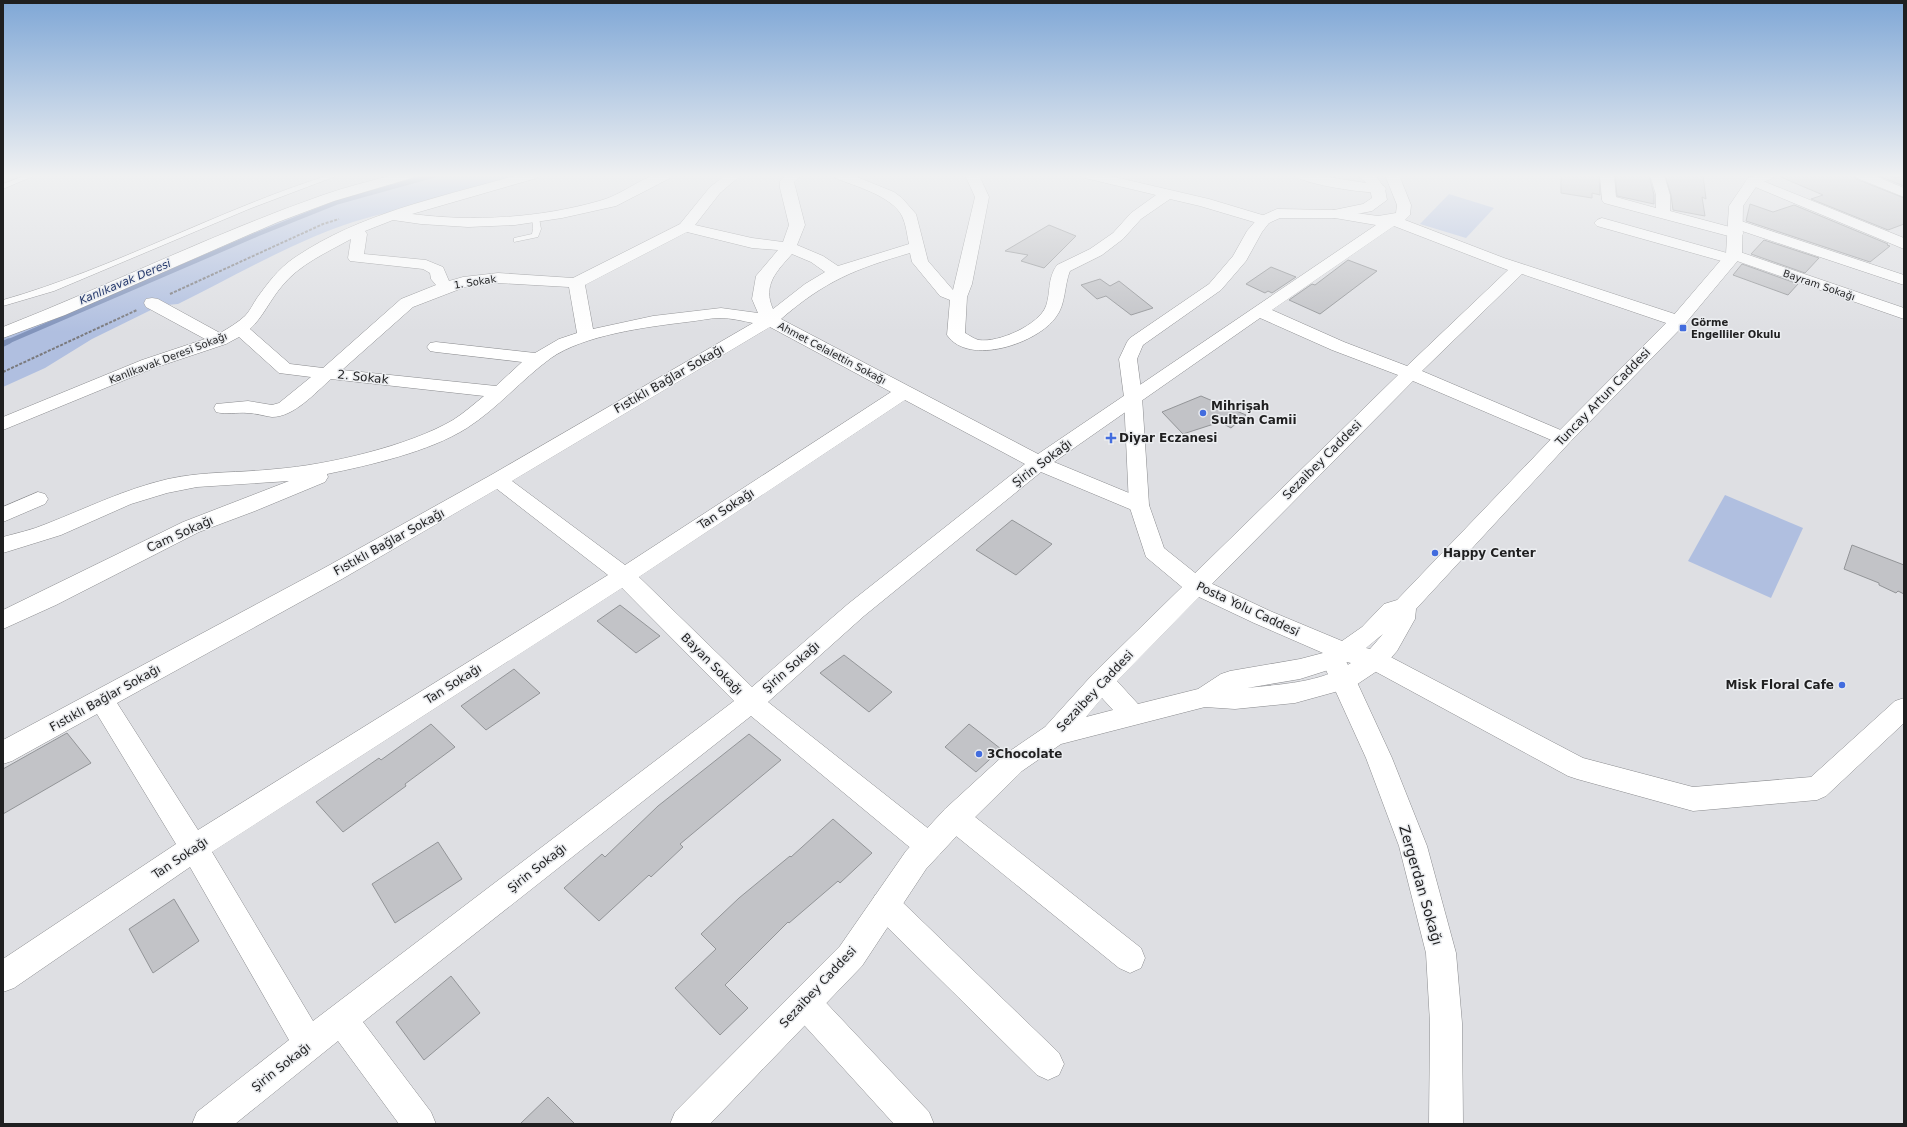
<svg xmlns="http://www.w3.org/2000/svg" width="1907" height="1127" font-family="'DejaVu Sans',sans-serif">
	<rect width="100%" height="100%" fill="#dedfe3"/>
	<!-- green -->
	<g fill="#b0bfe0">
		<path d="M416,175H518L395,213C380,213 367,218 353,222C292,242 235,276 178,304L167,305L155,308L92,339L45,368L3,387V337L295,214L354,192Z"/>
		<path d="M1449,194L1494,208L1466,238L1420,224Z"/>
		<path d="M1725,495L1803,528L1771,598L1688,561Z"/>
	</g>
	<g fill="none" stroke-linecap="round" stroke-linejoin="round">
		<!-- stream-far1 -->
		<path stroke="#8294bb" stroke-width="4.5" d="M7,342L258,234L338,202L435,175"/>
		<!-- stream -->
		<path stroke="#8294bb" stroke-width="5.5" d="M3,344L9,341"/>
	</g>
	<!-- building -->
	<g fill="#c2c3c7" stroke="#939598">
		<path d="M1561,175H1599L1600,195L1592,193V198L1561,193Z"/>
		<path d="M1615,175H1649L1654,195V204L1617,196Z"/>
		<path d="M1665,175H1703L1706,199L1702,197L1705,216L1673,210L1671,195Z"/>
		<path d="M1776,175H1854L1856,179L1904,198V224L1888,230L1811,199L1823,195Z"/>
		<path d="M1876,175H1888L1895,178L1904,175V186Z"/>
		<path d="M1750,204L1773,212L1794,205L1888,244L1887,245L1890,246L1870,262L1746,221Z"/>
		<path d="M1049,225L1076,236L1044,268L1021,261L1028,255L1005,251Z"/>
		<path d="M1764,240L1819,258L1805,273L1751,254Z"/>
		<path d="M1348,260L1377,271L1320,314L1289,300L1312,284L1315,285Z"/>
		<path d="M1742,264L1798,284L1788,295L1733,275Z"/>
		<path d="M1271,267L1296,277L1272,293L1268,291L1265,293L1246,284Z"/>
		<path d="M1100,279L1110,286L1119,281L1153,308L1131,315L1106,296L1097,299L1081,285Z"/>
		<path d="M1201,396L1215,402L1246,415L1231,428L1220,422L1183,434L1162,412Z"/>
		<path d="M1012,520L1052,544L1016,575L976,550Z"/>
		<path d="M1852,545L1904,565V594L1898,591L1896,593L1879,585V583L1844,569Z"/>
		<path d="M620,605L660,636L636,653L597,621Z"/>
		<path d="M844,655L892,692L869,712L820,673Z"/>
		<path d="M514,669L540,693L486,730L461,706Z"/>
		<path d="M431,724L455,747L405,784L406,786L343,832L316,802L379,758L381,760Z"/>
		<path d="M969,724L1001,749L976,772L945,747Z"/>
		<path d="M67,733L91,763L3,814V769Z"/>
		<path d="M749,734L781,760L680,844L683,847L651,877L649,875L599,921L564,888L602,854L605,857L658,806Z"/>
		<path d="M833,819L872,853L840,883L838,881L789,923L788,922L725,985L748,1008L720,1035L675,988L716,949L701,934L739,898L790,856L791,857Z"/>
		<path d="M438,842L462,879L395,923L372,884Z"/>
		<path d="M174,899L199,941L153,973L129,929Z"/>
		<path d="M451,976L480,1013L424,1060L396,1022Z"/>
		<path d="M548,1097L575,1124H520Z"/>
	</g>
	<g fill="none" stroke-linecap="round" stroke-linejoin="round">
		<defs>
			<g id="lane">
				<path d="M27,175H36L3,189V184Z"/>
				<path d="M329,175H339L249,209L54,291L3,306V300C115,268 218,210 329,175Z"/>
				<path d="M532,216L539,218L541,229L538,237L514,242V238L532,234L533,229Z"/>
			</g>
			<g id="street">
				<path d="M518,175H539L537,178L412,214C474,222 539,218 599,201C619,196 635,182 654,175C659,173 667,174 672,175L670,178L651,188L616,206L562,218L515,225L468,227L421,224L393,220L365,231L367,234L364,254L426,260L443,267L449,281L463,277L498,273L573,278L680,224L710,187L726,175H741L720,193L695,225L752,238L783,242L789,225L780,188V181L786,175H802L794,182L805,225L797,245L823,256L838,266L909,244C907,235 906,224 902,216C892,196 855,186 835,178L833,175H852L894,192L902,198L916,214L928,261L953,290L975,197L965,175H979L989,197L972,284L967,297L965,333C969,335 974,339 979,340C998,343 1039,325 1046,306C1051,292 1047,279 1057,265L1090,249L1113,233L1131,213L1156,195L1085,178L1083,175H1106L1209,199L1269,217L1272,220L1269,223L1264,225L1200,206L1170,199L1141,219L1123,239L1102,255L1070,271C1064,286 1066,304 1056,317C1038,343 969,367 947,335L950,300L940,296L912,262L910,253C855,269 825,281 781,319L1038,454L1376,225L1329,217L1327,214L1329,211L1334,210L1378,216L1396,213L1397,205L1385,175H1399L1411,205L1410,215L1405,220L1504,258L1684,317L1687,321L1684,325L1678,326L1672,325L1522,274L1422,371L1570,434L1573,438L1570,442L1563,444L1556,442L1413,381L1204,592L1196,594L1188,592L1185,586L1188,580L1398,375L1332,350L1260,318L1054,462L1146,500L1149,505L1146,510L1139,512L1132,510L1041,472L864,616L768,702L939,837L943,846L939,855L929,859L919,855L751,716L363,1022L431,1112L436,1124H399L338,1041L235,1124H192L197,1112L289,1040L190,867L14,988L3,992V959L176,844L97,714L12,761L3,764V740L326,567L491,475L753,323C743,321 731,318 720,318C709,318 698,321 687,322C646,327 584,335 551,358C521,380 498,408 467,428C429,452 370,465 327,474L328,477L325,482L255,511L199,532L56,605L3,629V610L183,522L289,481L197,487L167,493L131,504L61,535L3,553V537C17,533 32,530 46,524C87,508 125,489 168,479C204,471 240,473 276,469C327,465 409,446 453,420C464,413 474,404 484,396L331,379C315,393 294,417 272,417C264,416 255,413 247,413C237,412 227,415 216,412L214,408L216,404L248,401L272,405L279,403L311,377L279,373L239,337L226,344L154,368L3,430V417L142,360L205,339L146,307L144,303L146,299L152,298L158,299L220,333C229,328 237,323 245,316C250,311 253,304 257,298C268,283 278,269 294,258C360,213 441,197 518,175ZM1394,226L1508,270L1407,366L1344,342L1272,310ZM687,232L752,248L778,250L756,276L752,299L758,313L721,308L653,316L593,329L585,285ZM351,239L348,258L350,261L423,269L430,273L431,279L436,285L401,299L323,368L290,364L250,329C263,317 270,300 282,286C300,264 326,253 351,239ZM792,254L811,262L825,272L805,284L773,309C762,285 777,271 792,254ZM498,283L569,287L577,333L559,339L535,353L436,342L430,343L427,347L430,351L436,352L522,362L496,386L342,370L413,307L465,287ZM770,327L891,392L625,565L512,481ZM905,400L1025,464L848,604L752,687L639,577ZM497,489L608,575L198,830L117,703L342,579ZM622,588L734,701L313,1021L212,852Z"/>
				<path d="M1294,175H1315L1379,185L1384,186L1386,189L1384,192C1372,195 1300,184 1294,175Z"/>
				<path d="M1600,175H1614L1616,197L1656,208V195L1650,175H1664L1670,195V211L1730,227L1728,224L1731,221H1741L1904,275V285L1742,231L1744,233L1741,236L1736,238L1604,203L1602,200Z"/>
				<path d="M1855,175H1873L1904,188V197L1857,178Z"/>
				<path d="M1753,177L1904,238V249L1748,184L1746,181L1748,178Z"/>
				<path d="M1602,218L1727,253L1734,250L1740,252L1904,308V319L1737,261L1731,264L1725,262L1597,226L1594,223L1597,220Z"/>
				<path d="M38,492L45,494L48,499L45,504L3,522V507Z"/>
				<path d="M1333,650L1341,652L1356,680L1392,758L1427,846L1456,953L1462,1023L1463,1124H1429L1430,1023L1426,953L1399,846L1366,758L1321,659L1325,652Z"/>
				<path d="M1375,651L1383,653L1583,758L1693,787L1811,777L1895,701L1904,698V723L1826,796L1817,800L1693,811L1577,779L1568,776L1367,667L1363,660L1367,653Z"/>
				<path d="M955,806L965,809L1141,948L1145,958L1141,968L1130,973L1119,968L945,827L941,818L945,809Z"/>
				<path d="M885,891L895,895L1059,1053L1064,1064L1059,1075L1048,1080L1037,1075L875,915L871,905L875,895Z"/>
				<path d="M805,988L816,992L929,1112L934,1124H894L794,1014L790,1003L794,992Z"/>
			</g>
			<path id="secondary" d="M1357,175H1374L1376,176L1385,189L1387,200L1372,211L1367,212L1334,218H1280L1269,223L1262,232L1246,261L1221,290L1143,345L1137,359L1142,397L1149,505L1164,548L1204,580L1270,611L1342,641L1362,627L1384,604L1397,600L1556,434L1672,317L1726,254L1729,206L1748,178L1756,175H1775L1773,178L1758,184L1743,206L1742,255L1740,258L1684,325L1570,442L1416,609L1415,619L1397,651L1383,667L1353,687L1295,703L1235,709L1205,707L1061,744L1022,771L965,827L926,869L862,966L710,1124H670L675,1112L840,946L906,851L945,809L1004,755L1045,727L1093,674L1182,587L1146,557L1129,505L1124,397L1119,359L1127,342L1130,338L1209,284L1233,256L1247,231L1259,217L1277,209L1334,210L1363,204L1372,198L1369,185ZM1199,597L1254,623L1323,653L1300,659L1230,671L1221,674L1198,689L1138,704L1117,681ZM1383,634L1370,649L1366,648ZM1347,662L1351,663C1320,683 1282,684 1247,688L1300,679L1341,666ZM1102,698L1113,710L1086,717Z"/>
			<path id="primary" d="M393,175H414L412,178L334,201L278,222L65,315L3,338V327C110,285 214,233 323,195C346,187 370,181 393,175Z"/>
		</defs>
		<!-- lane casing -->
		<use href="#lane" stroke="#8a8b8e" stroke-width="1"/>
		<!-- street casing -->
		<use href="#street" stroke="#8a8b8e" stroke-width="1"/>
		<!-- secondary casing -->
		<use href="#secondary" stroke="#8a8b8e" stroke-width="1"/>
		<!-- primary casing -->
		<use href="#primary" stroke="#8a8b8e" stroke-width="1"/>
		<!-- path -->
		<g stroke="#7a7a7d" stroke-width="2" stroke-dasharray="3 1.5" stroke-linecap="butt">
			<path d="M170,294L323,224L339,219"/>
			<path d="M3,372L137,310"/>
		</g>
		<!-- lane -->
		<use href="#lane" fill="#fff" fill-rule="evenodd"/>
		<!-- street -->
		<use href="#street" fill="#fff" fill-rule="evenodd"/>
		<!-- secondary -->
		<use href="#secondary" fill="#fff" fill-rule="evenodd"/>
		<!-- primary -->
		<use href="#primary" fill="#fff" fill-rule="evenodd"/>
	</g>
	<!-- sky -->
	<linearGradient id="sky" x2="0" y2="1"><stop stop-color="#7fa7d6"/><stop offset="0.53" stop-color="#f0f1f2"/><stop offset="1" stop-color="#f0f1f2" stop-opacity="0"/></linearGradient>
	<rect width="1907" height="332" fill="url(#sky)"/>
	<!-- markers -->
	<g fill="#426cde" stroke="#ebedf0" stroke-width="1.5">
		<rect x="1679" y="324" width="8" height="8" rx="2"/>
		<circle cx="1203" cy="413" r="4"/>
		<path d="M1109 432h4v4h4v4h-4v4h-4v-4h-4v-4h4z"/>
		<circle cx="1435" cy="553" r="4"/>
		<circle cx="1842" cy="685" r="4"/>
		<circle cx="979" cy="754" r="4"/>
	</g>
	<g text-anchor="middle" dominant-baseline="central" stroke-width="3" stroke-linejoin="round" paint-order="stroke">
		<!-- far-street labels -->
		<g font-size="10" fill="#1f1f20" stroke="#ebedf0">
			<text transform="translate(475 282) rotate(-9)">1. Sokak</text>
			<text transform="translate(1819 285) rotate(19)">Bayram Sokağı</text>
			<text transform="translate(832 353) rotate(28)">Ahmet Celalettin Sokağı</text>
			<text transform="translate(168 358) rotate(-21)">Kanlikavak Deresi Sokağı</text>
		</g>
		<!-- far-poi labels -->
		<g font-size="10" font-weight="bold" fill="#1f1f20" stroke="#ebedf0" text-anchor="start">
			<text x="1691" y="322">Görme<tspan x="1691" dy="12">Engelliler Okulu</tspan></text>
		</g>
		<!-- far-water labels -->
		<g font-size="11" font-style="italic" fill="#25396c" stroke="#ebedf0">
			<text transform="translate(125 282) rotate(-23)">Kanlıkavak Deresi</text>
		</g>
		<!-- street labels -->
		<g font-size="12" fill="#1f1f20" stroke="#ebedf0">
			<text transform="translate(363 377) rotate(6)">2. Sokak</text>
			<text transform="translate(669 379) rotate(-30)">Fıstıklı Bağlar Sokağı</text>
			<text transform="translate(1603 397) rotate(-46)">Tuncay Artun Caddesi</text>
			<text transform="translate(1322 460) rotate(-45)">Sezaibey Caddesi</text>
			<text transform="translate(1042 463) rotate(-37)">Şirin Sokağı</text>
			<text transform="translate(726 509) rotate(-33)">Tan Sokağı</text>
			<text transform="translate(180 534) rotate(-24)">Cam Sokağı</text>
			<text transform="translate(389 542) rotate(-29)">Fıstıklı Bağlar Sokağı</text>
			<text transform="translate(1248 609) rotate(25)">Posta Yolu Caddesi</text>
			<text transform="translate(712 664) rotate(45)">Bayan Sokağı</text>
			<text transform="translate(791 667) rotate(-41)">Şirin Sokağı</text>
			<text transform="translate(453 684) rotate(-32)">Tan Sokağı</text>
			<text transform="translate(1095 691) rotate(-47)">Sezaibey Caddesi</text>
			<text transform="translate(105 698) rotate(-29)">Fıstıklı Bağlar Sokağı</text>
			<text transform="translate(180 858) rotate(-34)">Tan Sokağı</text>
			<text transform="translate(537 868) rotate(-38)">Şirin Sokağı</text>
			<text transform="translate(818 987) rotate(-47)">Sezaibey Caddesi</text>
			<text transform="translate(281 1067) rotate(-38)">Şirin Sokağı</text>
		</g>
		<!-- poi labels -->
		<g font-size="12" font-weight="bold" fill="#1f1f20" stroke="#ebedf0" text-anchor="start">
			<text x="1211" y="406">Mihrişah<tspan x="1211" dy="14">Sultan Camii</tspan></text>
			<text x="1119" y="438">Diyar Eczanesi</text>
			<text x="1443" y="553">Happy Center</text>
			<text x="1834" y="685" text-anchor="end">Misk Floral Cafe</text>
			<text x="987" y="754">3Chocolate</text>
		</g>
		<!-- near-street labels -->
		<g font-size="14" fill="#1f1f20" stroke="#ebedf0">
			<text transform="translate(1421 885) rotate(74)">Zergerdan Sokağı</text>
		</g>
	</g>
	<!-- border -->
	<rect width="1907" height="1127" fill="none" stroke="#1f1f20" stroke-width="8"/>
</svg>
